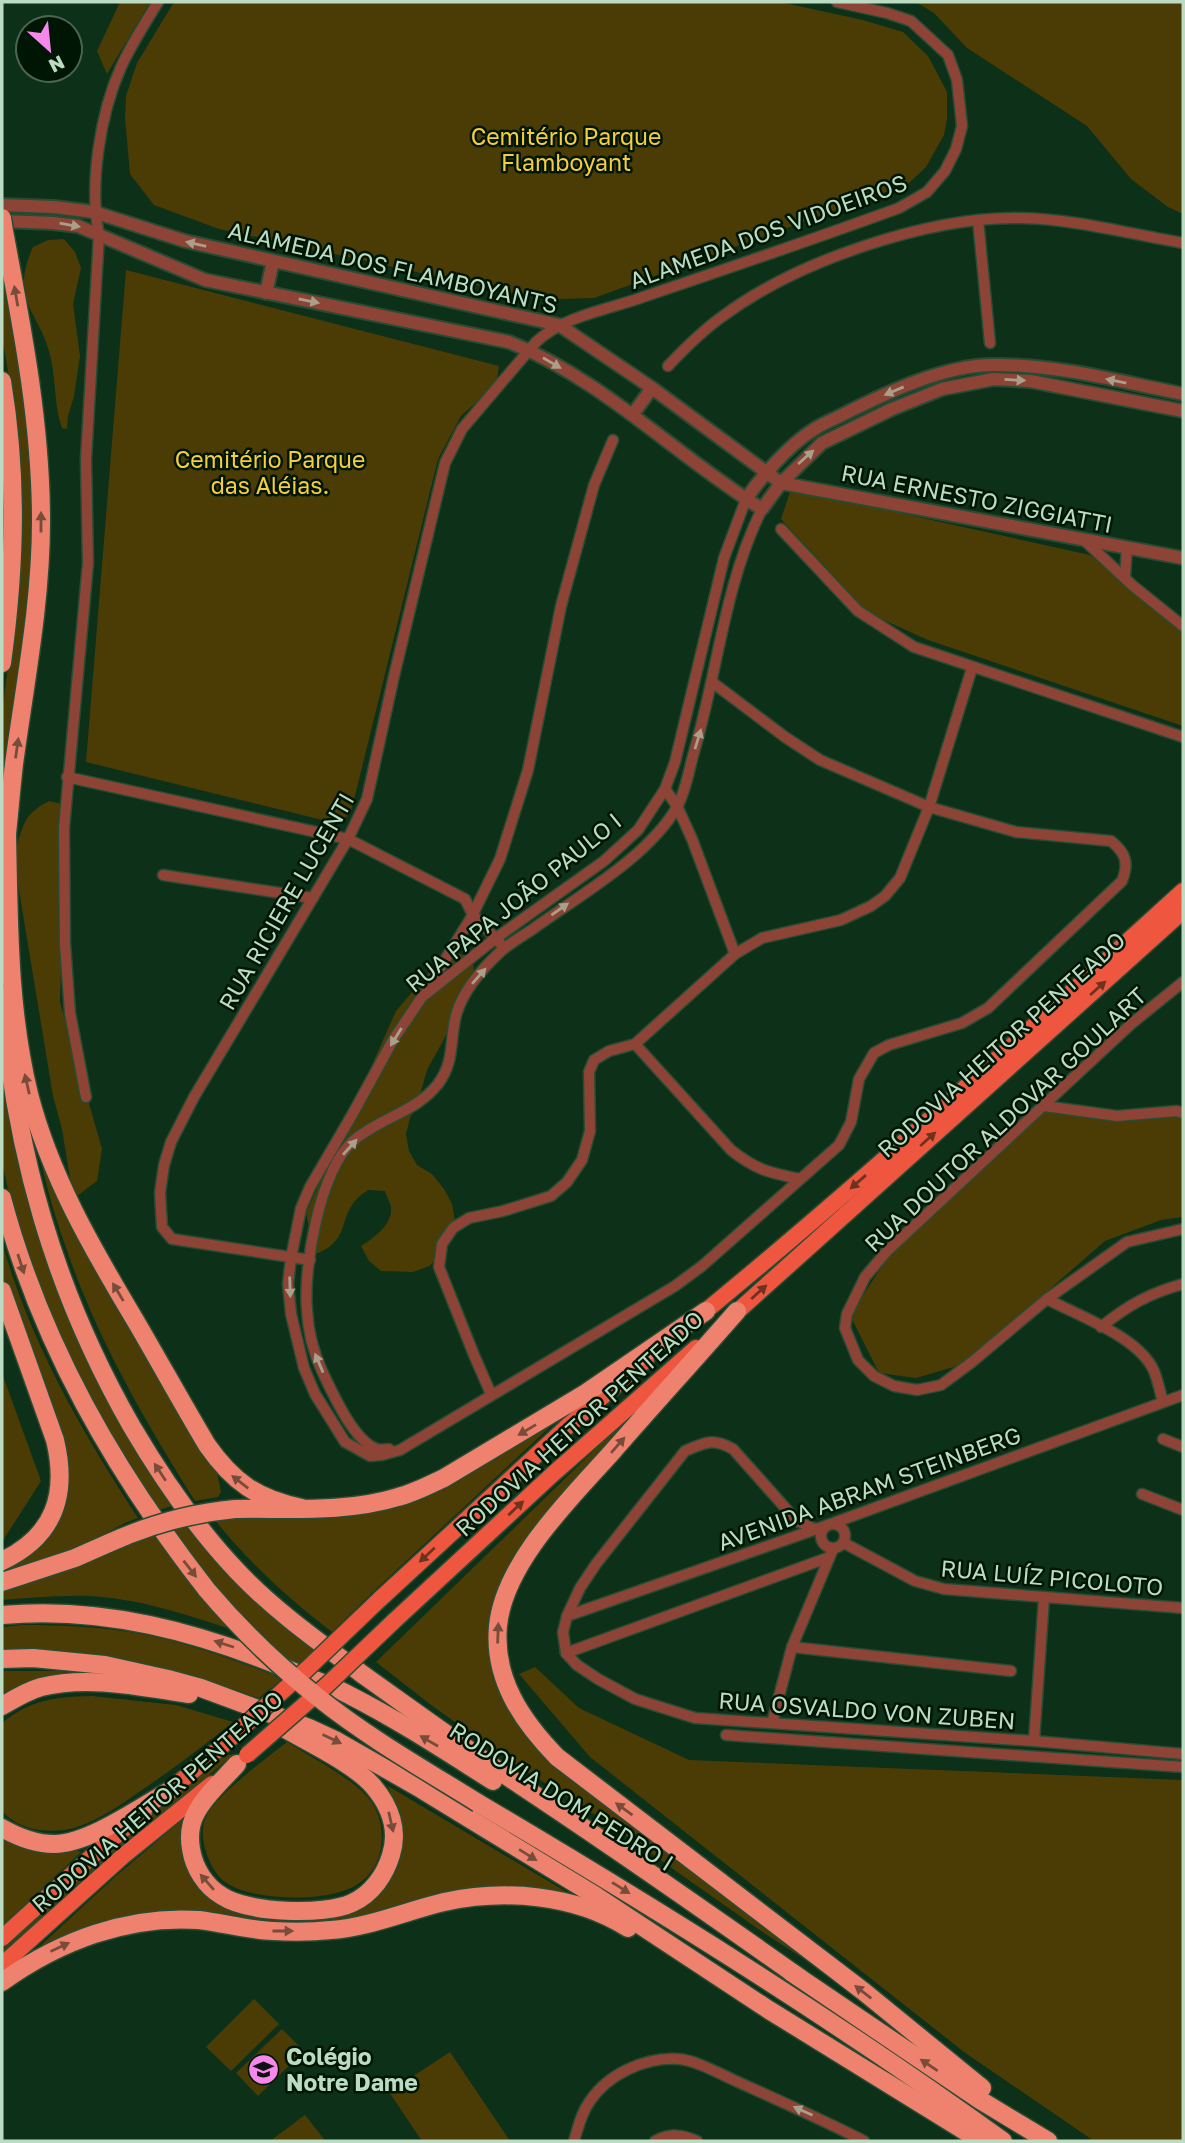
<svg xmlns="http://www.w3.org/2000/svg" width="1185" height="2143" font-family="'Golos Text',sans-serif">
	<rect width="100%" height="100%" fill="#0c3018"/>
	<!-- green -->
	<g fill="#4b3c06">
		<path d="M120,2H150L107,74L97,51Z"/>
		<path d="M174,2H780L863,20L903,32L928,56L947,92V119L944,135L926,167L908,184L594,298L557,299L513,293L219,229L154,205L130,174L125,118L126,96L137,63Z"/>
		<path d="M916,2H1183V214L1168,207L1131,179L1087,126L967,48L934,13Z"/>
		<path d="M64,239L75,252L81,268L73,304L80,356L74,396L68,416L67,429L62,428C54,405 56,382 51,359C41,311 8,303 33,247L48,240Z"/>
		<path d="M2,254L31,431L34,557L2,820V712L12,636V395L2,336Z"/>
		<path d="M126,270L499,366L496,385L461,416L438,459L351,812L339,824L86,762Z"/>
		<path d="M791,489L1090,555L1183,632V726L928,640L868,613L781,519Z"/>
		<path d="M49,801L65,805L60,1002L102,1149L97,1181L77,1196L71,1185L62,1129L53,1096L13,854C25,827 20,816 49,801Z"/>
		<path d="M458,953L473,959L474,975L443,1041L427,1070L418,1102L410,1118L406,1134L409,1151L417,1165L432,1174L444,1189L452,1204L455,1221L442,1255L429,1266L413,1272L381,1271L369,1261L361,1246C374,1238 393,1224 391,1207C390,1202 386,1195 385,1191L368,1190C364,1193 358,1197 355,1201C338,1222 349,1242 315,1254L306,1213L396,1011L430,971L443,960Z"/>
		<path d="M2,1045L44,1242L175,1505L156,1511L86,1395L41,1296L12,1206L2,1163Z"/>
		<path d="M1047,1110L1177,1114L1183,1116V1217L1161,1220L1105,1241L1003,1330L957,1366L916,1378L879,1373L850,1315L890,1254Z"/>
		<path d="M32,1123L216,1467L221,1492L218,1497L195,1501C143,1418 95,1335 64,1242C50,1203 41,1163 32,1123Z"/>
		<path d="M2,1242C30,1342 82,1432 138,1518L125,1523L65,1555L2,1576V1568L65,1502L2,1276Z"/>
		<path d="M2,1373L41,1481L2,1542Z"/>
		<path d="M648,1398L577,1485L495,1617L519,1723L835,1979L761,1931L605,1821L510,1761L431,1705L376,1662Z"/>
		<path d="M544,1425L551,1426L375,1590L332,1632C289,1599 249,1563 215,1520C233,1517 250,1515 268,1516C293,1516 318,1520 343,1517C418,1509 482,1466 544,1425Z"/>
		<path d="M189,1526L316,1649L297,1667C249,1626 208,1579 170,1530Z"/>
		<path d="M154,1535L194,1589L230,1629C184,1614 137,1598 88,1596C59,1595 30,1598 2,1600V1589Z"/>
		<path d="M23,1625C65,1625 109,1627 151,1636C193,1645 233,1660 274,1675L281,1680L259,1698C202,1678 144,1660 82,1653C56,1650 29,1651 2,1651V1627Z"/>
		<path d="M535,1667L579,1708L689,1760L1183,1780V2141H1094L964,2052L590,1757L519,1674Z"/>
		<path d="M2,1671H64L66,1675L30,1681L2,1696Z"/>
		<path d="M92,1696L176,1705L233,1722C204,1746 174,1768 142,1790C122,1804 101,1819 77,1827C52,1835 19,1831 2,1811V1723C32,1699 55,1697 92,1696Z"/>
		<path d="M287,1742C310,1757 353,1778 370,1800C390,1827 385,1871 353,1887C324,1902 256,1901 228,1884C216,1877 209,1862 205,1849C202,1837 201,1825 208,1813C223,1790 264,1760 287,1742Z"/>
		<path d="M234,1754L118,1852L2,1958V1950L114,1847L222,1756Z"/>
		<path d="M388,1786L575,1897L546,1894L360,1919L289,1926L191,1914L44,1950L38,1948L116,1876L188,1815C185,1821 181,1829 181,1835C181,1842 183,1850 185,1857C196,1904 245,1922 290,1919C302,1919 315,1913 327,1911C339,1907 363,1905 373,1899C381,1894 386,1886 391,1879C409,1848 399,1817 388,1786Z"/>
		<path d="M2,1837C33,1858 54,1842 81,1852L2,1926Z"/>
		<path d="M254,1999L279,2024L231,2071L206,2047Z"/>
		<path d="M282,2029L304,2051L258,2096L236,2073Z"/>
		<path d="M450,2052L510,2141H422L389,2092Z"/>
		<path d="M305,2115L324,2139L321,2141H270Z"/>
	</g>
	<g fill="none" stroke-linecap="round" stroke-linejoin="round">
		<defs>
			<g id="minor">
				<path d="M978,220L990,343"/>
				<path d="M668,366C685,348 703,330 723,316C797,261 929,216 1021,218C1075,219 1130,234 1183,243"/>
				<path d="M781,529L858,611L914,647L1183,737"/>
				<path d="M1083,539L1132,585L1183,626"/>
				<path d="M1125,576L1127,547"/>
				<path d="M712,682L785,737L820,760L929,807L1016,832L1111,841C1126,853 1129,863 1122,881L988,1008L962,1023L889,1045L874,1053L859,1079L851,1122L839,1145L702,1266L675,1286L400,1450L382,1455L370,1456L345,1442L315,1394L304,1368L291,1314L288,1284L291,1258L301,1208L310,1187L352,1115L393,1040L422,997L496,938L604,861L638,830L665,789L675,762L724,558L746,499"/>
				<path d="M67,777L348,839L465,899L473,915L500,943"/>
				<path d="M665,789L677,806L692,839L735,954"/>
				<path d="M163,875L313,898"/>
				<path d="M1183,982L1131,1024L887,1251L865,1277L847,1314L845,1328L858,1360L874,1376L894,1386L917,1390L941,1385L972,1362L1047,1299L1127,1242L1183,1229"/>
				<path d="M427,989L471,918L500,859L528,770L561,606L594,485L613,440"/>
				<path d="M635,1044L731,1150C756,1170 770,1173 800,1179"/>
				<path d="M86,1097L70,1013L65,944L64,828L88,563L86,459L99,235C89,185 100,114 121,67C131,45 145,23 158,2"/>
				<path d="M1044,1106L1117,1116L1177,1111L1183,1113"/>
				<path d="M310,1260L172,1239L162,1227L160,1193L164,1165L171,1142L194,1097L348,839L367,799L394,676L445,463L462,429L536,342C564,316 607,310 643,297C729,268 814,239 899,208L927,192L945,171L956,149L962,126L957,80L948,55L911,21L887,13L837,2"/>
				<path d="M1047,1299C1079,1316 1139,1337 1154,1371C1158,1381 1160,1392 1163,1402"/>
				<path d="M1101,1327C1128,1305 1150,1293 1183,1284"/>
				<path d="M491,1394L474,1355L439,1267L442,1244L453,1228L469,1218L503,1211L551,1196L567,1182L582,1160L590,1131L589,1072L594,1060L609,1051L635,1044L735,954L762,938L841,920L871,906L885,896L900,878L929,807L972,668"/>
				<path d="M1163,1439L1183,1447"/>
				<path d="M389,1449C385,1449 381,1450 377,1449C354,1442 332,1392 322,1371C313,1351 308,1331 307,1310C303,1267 320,1171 353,1141C381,1117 415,1113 438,1084C456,1060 449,1037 457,1012C464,990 483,968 500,952C510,943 522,936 533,929C580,895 648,857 677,807C686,791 689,769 694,752C718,671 724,585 762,509"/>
				<path d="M1142,1494L1183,1510"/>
				<circle cx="833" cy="1536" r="12"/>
				<path d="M844,1543L915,1581L944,1589L1183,1608"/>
				<path d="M567,1616L828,1525L1183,1395"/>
				<path d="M792,1647L1011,1671"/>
				<path d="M566,1653L577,1665L598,1679L635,1699L695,1718L1034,1741L1183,1754"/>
				<path d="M566,1653L563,1632L567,1616L580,1588L596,1564L685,1451C705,1442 713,1438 733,1449L797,1521L815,1529"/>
				<path d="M566,1653L827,1558"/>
				<path d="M772,1723L792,1647L833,1549"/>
				<path d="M726,1735L1183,1767"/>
				<path d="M1034,1741L1044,1598"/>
				<path d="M574,2141C578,2128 581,2113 590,2101C608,2074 645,2057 678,2059C696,2060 722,2075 738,2082C780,2101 823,2120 864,2141"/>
				<path d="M655,2141C671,2133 681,2134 697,2141"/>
			</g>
			<g id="tertiary">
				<path d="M2,205L54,207L94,212L185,241L559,325L652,388L781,483L1183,558"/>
				<path d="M2,221L53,223L78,226L205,280L509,342C604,380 676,456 762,509L781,483L822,443L892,409L942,389L994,379L1030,381L1183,411"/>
				<path d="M266,293L273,261"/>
				<path d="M633,414L652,388"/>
				<path d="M746,499C762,476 789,445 813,430C823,423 835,419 846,413C888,392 945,365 993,365C1057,364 1121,382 1183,394"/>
			</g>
			<g id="primary">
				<path d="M696,1319C863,1182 1023,1036 1183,891"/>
				<path d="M729,1319L1183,911"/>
				<path d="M379,1600L570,1424L646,1360"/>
				<path d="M394,1621L554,1473L696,1348"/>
				<path d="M161,1798L223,1745"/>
				<path d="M2,1938L90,1858L144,1812"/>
				<path d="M2,1965L123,1856L212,1784"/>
			</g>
			<g id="motorway">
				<path d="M4,231C22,327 41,423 41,521C41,603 25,683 14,764C11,790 9,817 6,843"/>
				<path d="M2,381C18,478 15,567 2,663"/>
				<path d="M7,835C9,923 8,1008 29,1094C50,1176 92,1248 135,1320C159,1361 182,1403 207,1445C233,1482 257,1499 302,1508"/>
				<path d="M2,996C15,1152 54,1291 132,1427C162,1478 197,1529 238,1572C275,1611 319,1642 362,1674C414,1711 466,1749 520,1785C615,1848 708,1913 800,1978"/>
				<path d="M2,1198C41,1344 114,1471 207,1590"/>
				<path d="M2,1291L55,1440C68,1494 55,1536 2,1561"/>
				<path d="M737,1311C696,1358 654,1404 613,1451C572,1497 504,1562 498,1626C493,1679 522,1721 557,1757L863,1991L982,2088"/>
				<path d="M235,1509C289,1508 346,1513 398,1497C414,1493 429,1485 444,1478L586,1393L706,1311"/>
				<path d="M2,1582L75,1558L109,1543"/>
				<path d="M2,1615C103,1606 199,1632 292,1671C312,1679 333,1686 351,1696C400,1721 447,1752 493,1781"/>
				<path d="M2,1659L33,1658L105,1665L168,1679L201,1688L309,1728L337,1741L421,1789L596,1896L769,2010L981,2141"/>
				<path d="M2,1706C14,1699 27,1691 41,1687C89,1675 141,1687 189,1694"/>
				<path d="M237,1764C224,1779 205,1795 196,1813C190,1824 189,1837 191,1849C194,1868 205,1886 222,1896C248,1913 324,1916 352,1903C372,1894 385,1875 391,1855C399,1830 390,1806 373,1786C353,1763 307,1742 280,1726"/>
				<path d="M478,1803C657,1909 834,2019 1003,2141"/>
				<path d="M2,1828C18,1837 35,1844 54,1844C88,1844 139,1808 169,1791"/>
				<path d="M791,1972L980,2100L1048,2141"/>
				<path d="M2,1982C59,1941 128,1915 199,1920C224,1923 248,1930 273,1931C292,1932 312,1932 331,1930C370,1927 406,1911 444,1902C504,1889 574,1894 628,1928"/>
			</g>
		</defs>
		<!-- minor casing -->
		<use href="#minor" stroke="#284c33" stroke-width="13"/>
		<!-- tertiary casing -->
		<use href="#tertiary" stroke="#284c33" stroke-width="16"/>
		<!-- primary casing -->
		<use href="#primary" stroke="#284c33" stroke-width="19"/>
		<!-- motorway casing -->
		<use href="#motorway" stroke="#284c33" stroke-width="21"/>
		<!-- minor -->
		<use href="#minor" stroke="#8d4437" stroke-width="10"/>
		<!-- tertiary -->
		<use href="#tertiary" stroke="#8d4437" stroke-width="12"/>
		<!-- primary -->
		<use href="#primary" stroke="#ef563f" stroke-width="16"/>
		<!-- motorway -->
		<use href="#motorway" stroke="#ee826f" stroke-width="18"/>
		<defs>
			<g id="primary-bridge">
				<path d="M223,1745L307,1669L379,1600"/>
				<path d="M247,1755L327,1685L394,1621"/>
			</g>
			<g id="motorway-bridge">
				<path d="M2,218L4,231"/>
				<path d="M109,1543C149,1525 190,1513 235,1509"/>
				<path d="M207,1590C241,1630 278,1666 320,1699C369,1738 425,1770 478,1803"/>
			</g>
		</defs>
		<!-- primary-bridge casing -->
		<use href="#primary-bridge" stroke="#284c33" stroke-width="19" stroke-linecap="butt"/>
		<!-- motorway-bridge casing -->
		<use href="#motorway-bridge" stroke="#284c33" stroke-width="21" stroke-linecap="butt"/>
		<!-- primary-bridge -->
		<use href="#primary-bridge" stroke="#ef563f" stroke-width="16"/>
		<!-- motorway-bridge -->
		<use href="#motorway-bridge" stroke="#ee826f" stroke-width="18"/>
	</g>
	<!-- one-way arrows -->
	<defs><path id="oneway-solid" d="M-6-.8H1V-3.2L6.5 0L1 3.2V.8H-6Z" transform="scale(1.75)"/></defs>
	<g fill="#a99f8a">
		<use href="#oneway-solid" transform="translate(70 225) rotate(10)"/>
		<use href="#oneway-solid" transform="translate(196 244) rotate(-167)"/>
		<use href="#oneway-solid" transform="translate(309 301) rotate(11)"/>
		<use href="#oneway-solid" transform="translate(552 363) rotate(30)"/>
		<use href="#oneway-solid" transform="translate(1015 380) rotate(3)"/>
		<use href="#oneway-solid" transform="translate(1116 381) rotate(-169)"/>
		<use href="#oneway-solid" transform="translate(894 391) rotate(157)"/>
		<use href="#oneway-solid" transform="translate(806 457) rotate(-42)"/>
		<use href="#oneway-solid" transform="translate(698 739) rotate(-73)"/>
		<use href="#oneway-solid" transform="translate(560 909) rotate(-35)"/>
		<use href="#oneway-solid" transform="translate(479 976) rotate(-49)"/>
		<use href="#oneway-solid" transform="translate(396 1037) rotate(122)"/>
		<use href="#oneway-solid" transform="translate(350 1147) rotate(-48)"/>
		<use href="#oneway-solid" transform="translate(290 1287) rotate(88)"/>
		<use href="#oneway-solid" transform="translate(319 1363) rotate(-113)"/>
		<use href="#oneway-solid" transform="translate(803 2111) rotate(-156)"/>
	</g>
	<g fill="#774c3a">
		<use href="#oneway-solid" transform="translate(16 296) rotate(-100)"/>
		<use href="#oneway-solid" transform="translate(41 522) rotate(-90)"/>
		<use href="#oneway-solid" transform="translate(17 748) rotate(-82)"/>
		<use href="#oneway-solid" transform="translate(27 1084) rotate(-103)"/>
		<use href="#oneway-solid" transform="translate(21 1264) rotate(72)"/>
		<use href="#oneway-solid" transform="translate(118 1292) rotate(-121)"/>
		<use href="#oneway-solid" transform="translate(527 1430) rotate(149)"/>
		<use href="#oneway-solid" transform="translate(618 1445) rotate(-49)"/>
		<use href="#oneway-solid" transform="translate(160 1472) rotate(-123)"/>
		<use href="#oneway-solid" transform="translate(240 1482) rotate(-142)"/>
		<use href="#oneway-solid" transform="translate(190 1569) rotate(52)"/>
		<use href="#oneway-solid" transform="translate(498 1633) rotate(-88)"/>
		<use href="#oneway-solid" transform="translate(224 1644) rotate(-162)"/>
		<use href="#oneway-solid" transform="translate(332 1739) rotate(26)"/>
		<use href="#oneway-solid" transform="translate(429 1741) rotate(-150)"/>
		<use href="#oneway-solid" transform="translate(624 1809) rotate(-144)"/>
		<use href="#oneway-solid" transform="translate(391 1822) rotate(77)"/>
		<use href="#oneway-solid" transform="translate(528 1855) rotate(32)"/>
		<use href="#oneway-solid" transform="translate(207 1882) rotate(-131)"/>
		<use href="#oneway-solid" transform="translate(621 1888) rotate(32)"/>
		<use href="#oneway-solid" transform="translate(283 1931)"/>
		<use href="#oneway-solid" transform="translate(60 1947) rotate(-25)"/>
		<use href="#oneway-solid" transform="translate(863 1992) rotate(-142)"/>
		<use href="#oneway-solid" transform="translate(929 2065) rotate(-146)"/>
	</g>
	<g fill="#6c331f">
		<use href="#oneway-solid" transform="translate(1098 988) rotate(-42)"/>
		<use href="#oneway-solid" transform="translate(928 1139) rotate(-42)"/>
		<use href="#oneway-solid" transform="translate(858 1182) rotate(139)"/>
		<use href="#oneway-solid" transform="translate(759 1292) rotate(-42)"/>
		<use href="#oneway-solid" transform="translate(516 1508) rotate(-43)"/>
		<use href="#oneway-solid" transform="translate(427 1555) rotate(137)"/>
	</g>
	<!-- icons -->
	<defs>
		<symbol id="school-disc" viewBox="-11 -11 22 22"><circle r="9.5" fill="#f788eb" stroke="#001605"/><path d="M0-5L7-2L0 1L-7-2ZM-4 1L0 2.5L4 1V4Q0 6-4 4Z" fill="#111"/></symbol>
	</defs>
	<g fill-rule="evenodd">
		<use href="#school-disc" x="246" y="2052" width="35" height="35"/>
	</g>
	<g text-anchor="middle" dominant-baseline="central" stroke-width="5" stroke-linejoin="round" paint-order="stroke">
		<!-- park labels -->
		<g font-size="23" fill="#f7cc3e" stroke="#001605">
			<text x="566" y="136">Cemitério Parque<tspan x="566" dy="26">Flamboyant</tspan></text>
			<text x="270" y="459">Cemitério Parque<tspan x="270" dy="26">das Aléias.</tspan></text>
		</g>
		<!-- street labels -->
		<g font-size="23" fill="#bbdcc2" stroke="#001605">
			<text transform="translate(768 231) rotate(-20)">ALAMEDA DOS VIDOEIROS</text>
			<text transform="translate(393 267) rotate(13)">ALAMEDA DOS FLAMBOYANTS</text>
			<text transform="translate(977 498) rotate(11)">RUA ERNESTO ZIGGIATTI</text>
			<text transform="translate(286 901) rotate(-60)">RUA RICIERE LUCENTI</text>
			<text transform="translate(513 902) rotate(-39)">RUA PAPA JOÃO PAULO I</text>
			<text transform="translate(1001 1044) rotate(-42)">RODOVIA HEITOR PENTEADO</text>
			<text transform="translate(1005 1119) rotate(-43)">RUA DOUTOR ALDOVAR GOULART</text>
			<text transform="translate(579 1423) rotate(-42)">RODOVIA HEITOR PENTEADO</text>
			<text transform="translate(869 1488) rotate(-20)">AVENIDA ABRAM STEINBERG</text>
			<text transform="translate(1052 1577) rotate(5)">RUA LUÍZ PICOLOTO</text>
			<text transform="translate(867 1710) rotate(4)">RUA OSVALDO VON ZUBEN</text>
			<text transform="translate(562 1796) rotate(32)">RODOVIA DOM PEDRO I</text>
			<text transform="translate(157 1801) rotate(-41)">RODOVIA HEITOR PENTEADO</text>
		</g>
		<!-- poi labels -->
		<g font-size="23" font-weight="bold" fill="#bbdcc2" stroke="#001605" text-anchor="start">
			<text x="286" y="2056">Colégio<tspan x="286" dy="26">Notre Dame</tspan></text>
		</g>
	</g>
	<!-- border -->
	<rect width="1185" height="2143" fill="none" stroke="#bbdcc2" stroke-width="7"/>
	<!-- north arrow -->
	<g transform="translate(49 49) rotate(153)"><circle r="33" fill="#001605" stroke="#4b6551" stroke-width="2"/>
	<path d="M0-5L12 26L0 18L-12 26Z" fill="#f788eb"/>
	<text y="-10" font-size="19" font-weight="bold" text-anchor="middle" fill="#bbdcc2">N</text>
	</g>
</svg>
